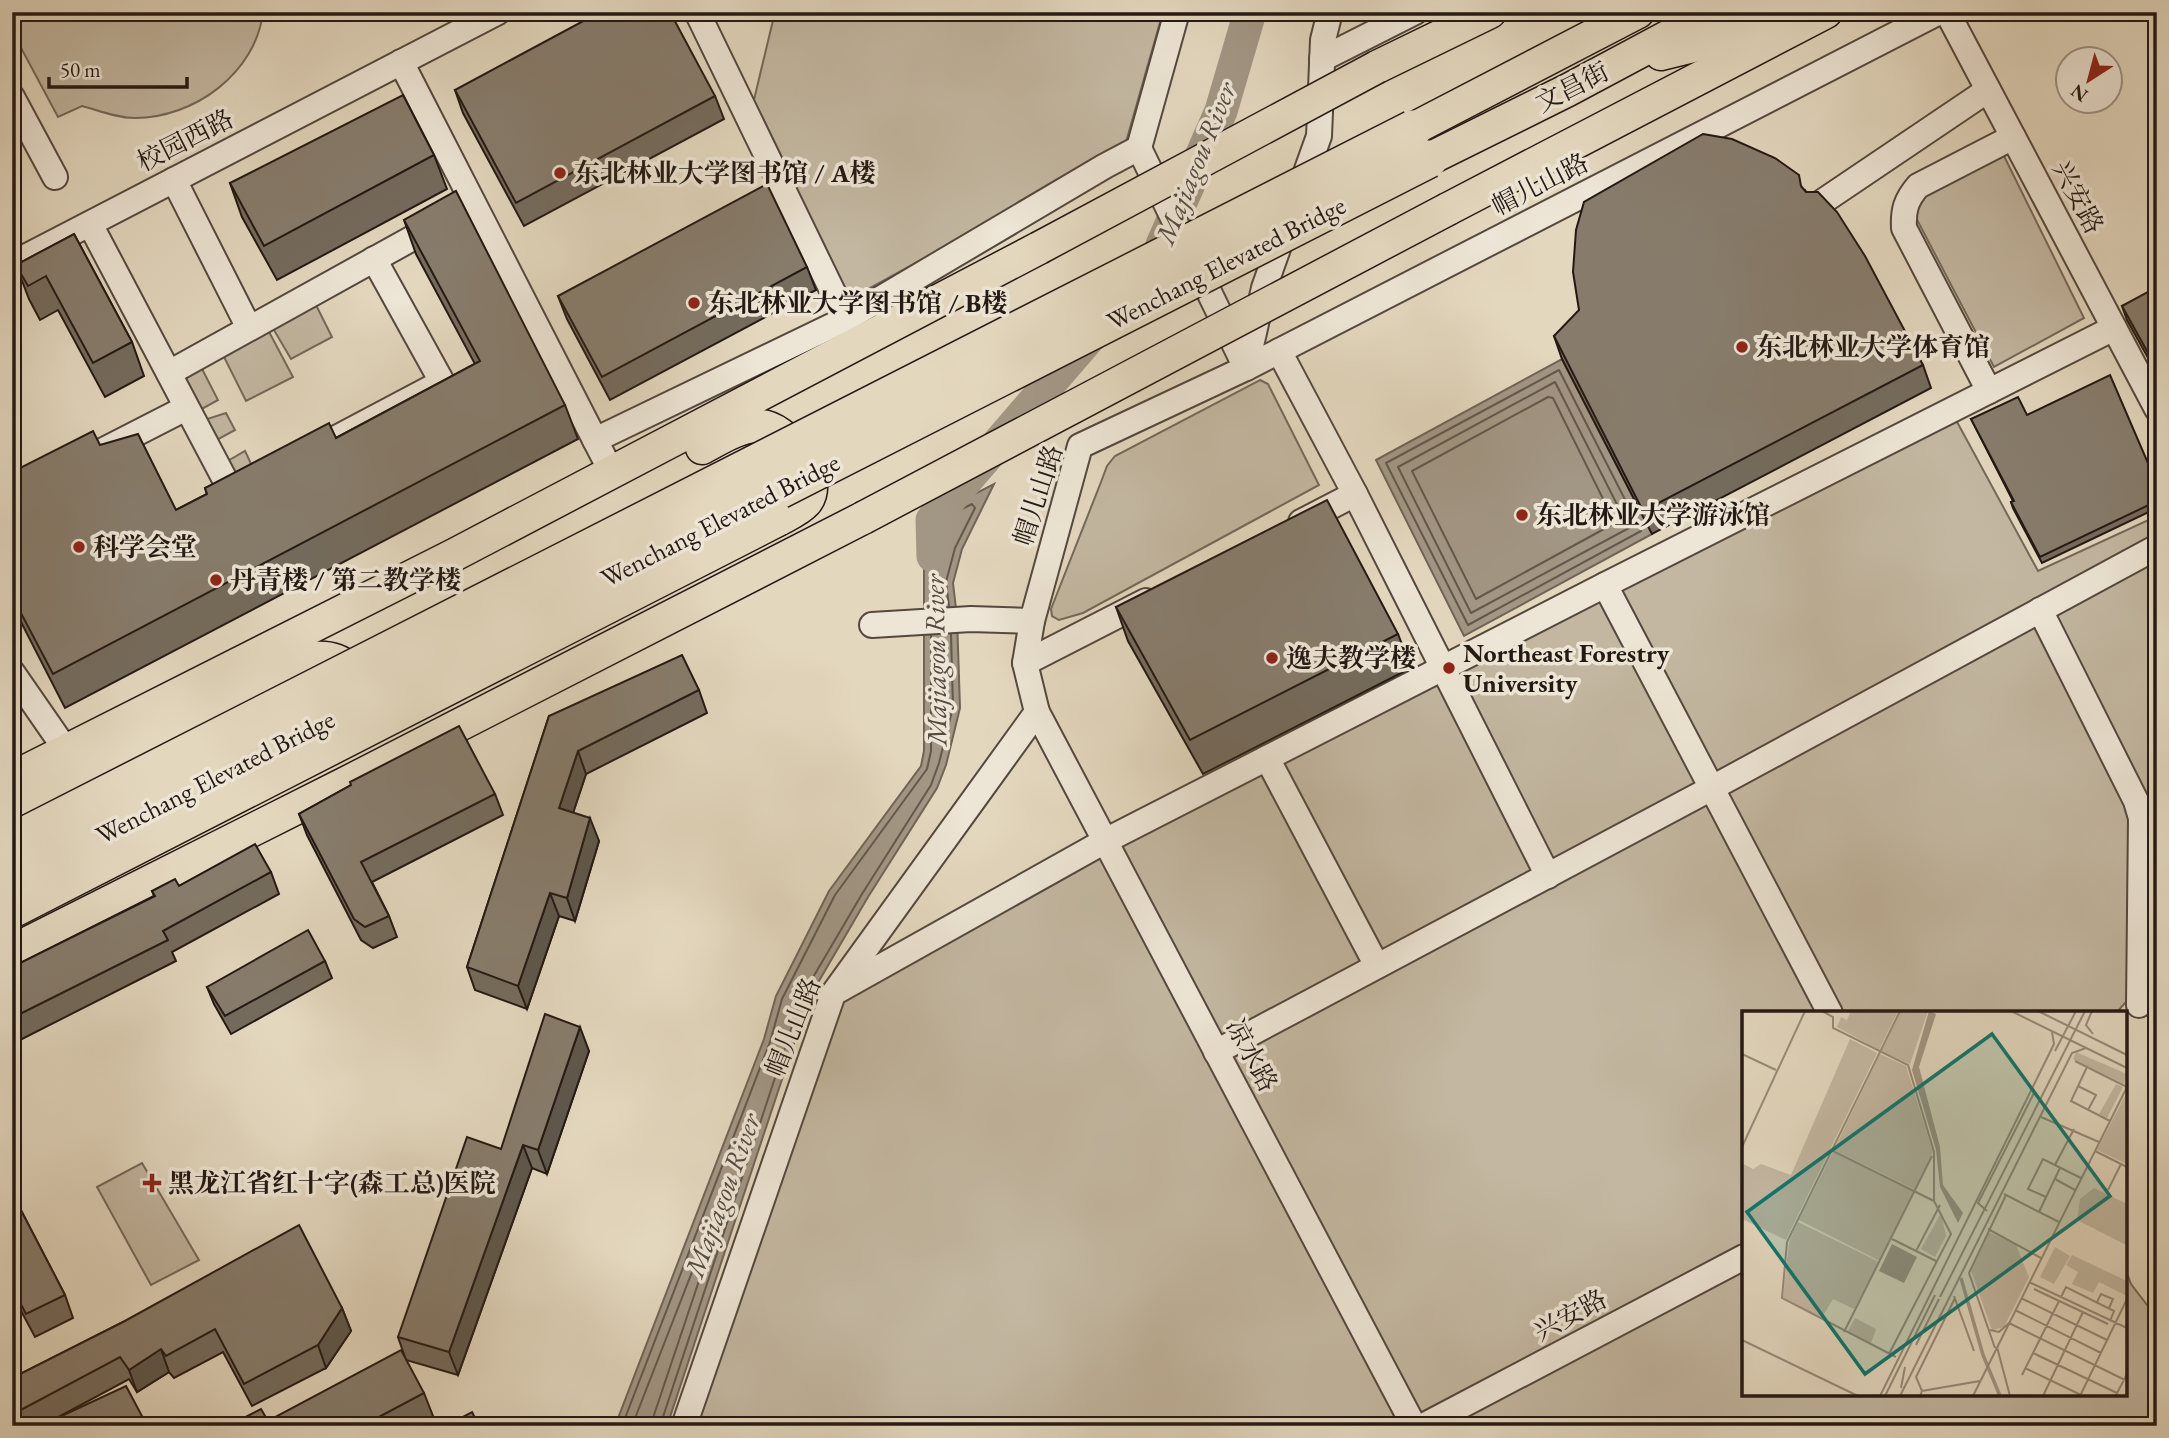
<svg xmlns="http://www.w3.org/2000/svg" width="2169" height="1438" font-family="'EB Garamond','Noto Serif SC',serif">
	<rect width="100%" height="100%" fill="#e3d7be"/>
	<filter id="stains"><feTurbulence type="fractalNoise" baseFrequency=".00286" numOctaves="4"/><feColorMatrix values="0 0 0 0 .2 0 0 0 0 .09 0 0 0 0 .02 0 0 0 .5 -.17"/></filter>
	<radialGradient id="worn" r=".72"><stop offset=".6" stop-color="#630" stop-opacity="0"/><stop offset="1" stop-color="#630" stop-opacity=".3"/></radialGradient>
	<!-- green -->
	<g fill="#c3b7a1" stroke="#74685a" stroke-width="2">
		<path d="M12,12H263C256,73 194,118 135,118C117,118 100,111 82,106L58,117L12,31Z"/>
		<path d="M775,12H1163L1124,149L850,299L752,108Z"/>
		<path d="M2004,156L2084,318L1994,367L1913,212L1926,194Z"/>
		<path d="M315,303L332,337L291,359L271,325Z"/>
		<path d="M267,328L293,377L246,401L222,353Z"/>
		<path d="M199,363L218,400L198,411L186,383L185,377Z"/>
		<path d="M1260,380L1268,384L1319,485L1083,613L1059,620L1052,616L1051,609L1101,482L1107,466L1115,456Z"/>
		<path d="M226,413L235,430L215,441L204,420Z"/>
		<path d="M1956,420L2038,571L2157,516V968L2116,1013H1838L1615,589Z"/>
		<path d="M245,451L253,468L237,476L226,462Z"/>
		<path d="M1603,590L1823,1013H1744V1250L1420,1420L1115,846Z"/>
		<path d="M1101,850L1407,1426H693L838,999Z"/>
		<path d="M142,1163L199,1260L151,1285L97,1187Z"/>
		<path d="M2125,1268L2131,1284L2157,1318V1426H1447L1744,1271V1394H2125Z"/>
	</g>
	<!-- water -->
	<g fill="#a29684" stroke="#706457" stroke-width="2">
		<path d="M1562,359L1652,534L1464,636L1376,460Z"/>
		<path d="M994,484L962,549L953,583L957,617L960,708L946,765L937,788L868,897L809,998L667,1426H615L764,1039L776,996L829,891L921,766L924,751V520Z"/>
	</g>
	<g fill="none" stroke-linecap="round" stroke-linejoin="round">
		<!-- shore -->
		<g stroke="#63584c" stroke-width="2">
			<path d="M1559,370L1641,531L1468,625L1386,463Z"/>
			<path d="M1555,382L1629,528L1471,613L1398,467Z"/>
			<path d="M1548,397L1553,398L1615,523L1476,599L1412,471Z"/>
			<path d="M931,607V525L972,504L975,508L955,548L946,582L949,606"/>
			<path d="M622,1426L770,1042L782,999L835,895L927,769L931,751V635"/>
			<path d="M632,1426L715,1213L719,1210L721,1215L653,1418L652,1426"/>
			<path d="M660,1426L802,996L862,894L931,785L939,763L953,707L951,634"/>
		</g>
		<!-- river -->
		<g stroke="#a29684" stroke-width="33">
			<path d="M1162,245L1221,111L1250,12"/>
			<path d="M933,556L932,520L1095,331"/>
		</g>
		<defs>
			<g id="minor">
				<path d="M697,12L846,319"/>
				<path d="M1947,12L2157,409"/>
				<path d="M1322,59L1415,12"/>
				<path d="M401,62L612,473"/>
				<path d="M12,97L55,177"/>
				<path d="M1139,148L1246,368"/>
				<path d="M174,180L249,328"/>
				<path d="M1299,192L1319,136L1323,40L1330,12"/>
				<path d="M1822,202L1988,90"/>
				<path d="M90,224L232,493L246,486"/>
				<path d="M12,264L498,12"/>
				<path d="M1279,351L1355,494L1301,522"/>
				<path d="M1246,368L1264,288L1286,226"/>
				<path d="M169,373L438,224"/>
				<path d="M1989,391L1904,228C1903,210 1906,200 1918,186L2013,137"/>
				<path d="M595,440L846,319L1105,166L1139,148L1177,12"/>
				<path d="M104,450L186,408"/>
				<path d="M306,454L442,382L374,259"/>
				<path d="M1355,494L1548,876"/>
				<path d="M1605,585L1830,1013"/>
				<path d="M2040,610L2136,801L2141,818L2139,1005"/>
				<path d="M872,625L971,619L1032,621"/>
				<path d="M1025,663L1146,601"/>
				<path d="M12,672L66,750"/>
				<path d="M1037,712L1414,1426"/>
				<path d="M1267,758L1377,966"/>
				<path d="M839,990L1105,841L1605,585L2114,328"/>
				<path d="M1216,1052L1712,788L2157,547"/>
				<path d="M684,1426L833,994L1037,712L1025,663L1032,621L1080,446L1246,368L1939,12"/>
				<path d="M1423,1426L1744,1257"/>
			</g>
			<g id="major">
				<path d="M1661,54L1774,26"/>
				<path d="M1377,67L1490,12"/>
				<path d="M1413,129L1638,12"/>
				<path d="M1429,159L1568,90L1714,12"/>
				<path d="M1448,209L1826,12"/>
				<path d="M702,448C719,439 739,426 758,426C786,425 825,478 806,502C799,510 787,515 778,520"/>
				<path d="M12,778L454,555L1039,248"/>
				<path d="M12,806L298,661C328,653 346,659 363,685"/>
				<path d="M12,951L344,784L863,518"/>
			</g>
		</defs>
		<!-- minor casing -->
		<use href="#minor" stroke="#54483e" stroke-width="28"/>
		<!-- major casing -->
		<use href="#major" stroke="#241914" stroke-width="35"/>
		<!-- minor -->
		<use href="#minor" stroke="#ede5d5" stroke-width="24"/>
		<!-- major -->
		<use href="#major" stroke="#e3d7be" stroke-width="32"/>
		<defs>
			<g id="major-bridge">
				<path d="M1039,248L1377,67"/>
				<path d="M863,518L1448,209"/>
				<path d="M12,912L778,520"/>
			</g>
			<g id="highway-bridge">
				<path d="M12,842L1413,129"/>
				<path d="M12,881L1429,159"/>
			</g>
		</defs>
		<!-- major-bridge casing -->
		<use href="#major-bridge" stroke="#241914" stroke-width="35" stroke-linecap="butt"/>
		<!-- highway-bridge casing -->
		<use href="#highway-bridge" stroke="#241914" stroke-width="40" stroke-linecap="butt"/>
		<!-- major-bridge -->
		<use href="#major-bridge" stroke="#e3d7be" stroke-width="32"/>
		<!-- highway-bridge -->
		<use href="#highway-bridge" stroke="#e3d7be" stroke-width="37"/>
	</g>
	<!-- wall -->
	<g fill="#746b5d" stroke="#241914" stroke-width="2">
		<path d="M455,90L715,96L724,119L524,226L463,113Z"/>
		<path d="M434,155L447,189L277,280L242,217L230,183Z"/>
		<path d="M1805,190L1923,365L1931,388L1652,534L1562,359L1554,336Z"/>
		<path d="M404,220L565,405L578,439L65,708L21,622L16,625L12,618V472L100,445L176,510L207,494L205,488L336,438L475,364L416,254Z"/>
		<path d="M74,234L132,342L144,376L105,397L58,310L40,320L29,299L16,265Z"/>
		<path d="M807,267L816,290L610,400L567,319L558,296Z"/>
		<path d="M2157,292V374L2127,320L2122,306Z"/>
		<path d="M2027,415L2157,484V508L2042,563L2013,508L2011,502L2013,501L1971,419Z"/>
		<path d="M1116,607L1398,634L1411,668L1203,774L1128,641Z"/>
		<path d="M699,690L707,713L586,774L573,813L599,841L575,921L559,916L527,1009L475,990L467,967L549,716Z"/>
		<path d="M351,785L495,794L503,815L372,882L389,916L397,937L373,948L361,940L307,835L299,814Z"/>
		<path d="M271,872L279,894L172,952L176,961L12,1044V967L154,896L152,891Z"/>
		<path d="M325,961L332,978L231,1034L214,1004L207,987Z"/>
		<path d="M589,1051L547,1174L532,1168L458,1375L406,1360L398,1337L501,1149Z"/>
		<path d="M12,1193L65,1295L73,1318L35,1337L12,1294Z"/>
		<path d="M342,1308L351,1331L326,1368L252,1406L223,1352L174,1378L169,1372L137,1392L129,1379L51,1421L143,1418L145,1426H12V1378L123,1322Z"/>
		<path d="M424,1393L433,1416L415,1426H228L268,1421Z"/>
	</g>
	<!-- shaded-wall -->
	<g fill="#5e574c" stroke="#241914" stroke-width="2">
		<path d="M578,751L586,774L567,831L559,808Z"/>
		<path d="M590,818L599,841L575,921L567,898Z"/>
		<path d="M550,893L559,916L527,1009L518,986Z"/>
		<path d="M580,1027L589,1051L547,1174L538,1150Z"/>
		<path d="M523,1145L532,1168L458,1375L449,1352Z"/>
		<path d="M342,1308L351,1331L326,1368L318,1345Z"/>
		<path d="M161,1349L169,1372L137,1392L129,1370Z"/>
	</g>
	<!-- building -->
	<g fill="#877c6c" stroke="#241914" stroke-width="2">
		<path d="M600,12H670L715,96L516,203L455,90Z"/>
		<path d="M403,95L434,155L264,246L230,183Z"/>
		<path d="M1703,134L1732,139L1775,158L1799,175L1801,186L1806,192H1818L1837,212L1865,256L1923,365L1643,511L1554,336L1579,310L1573,272L1576,230L1584,202Z"/>
		<path d="M767,184L807,267L602,377L558,296Z"/>
		<path d="M456,191L565,405L53,674L12,596V472L93,431L100,445L138,434L176,510L207,494L205,488L329,423L336,438L480,361L404,220Z"/>
		<path d="M74,234L132,342L93,363L46,276L28,286L16,265Z"/>
		<path d="M2155,288L2157,292V369L2122,306Z"/>
		<path d="M2110,375L2157,484V501L2040,557L2011,502L2014,501L1971,419L2018,397L2027,415Z"/>
		<path d="M1327,500L1398,634L1190,740L1116,607Z"/>
		<path d="M682,655L699,690L578,751L559,808L590,818L567,898L550,893L518,986L467,967L549,716Z"/>
		<path d="M459,726L495,794L361,862L389,916L365,927L354,919L299,814L351,785L350,782Z"/>
		<path d="M255,844L271,872L163,931L168,940L12,1018V967L155,896L152,891L175,879L179,886Z"/>
		<path d="M308,930L325,961L225,1016L207,987Z"/>
		<path d="M545,1014L580,1027L538,1150L523,1145L449,1352L398,1337L467,1137L501,1149Z"/>
		<path d="M12,1193L65,1295L26,1314L12,1287Z"/>
		<path d="M299,1225L342,1308L318,1345L244,1384L215,1329L166,1356L161,1349L129,1370L120,1357L17,1412L24,1426H12V1378L123,1322Z"/>
		<path d="M401,1350L424,1393L362,1426H228L261,1409L268,1421Z"/>
		<path d="M126,1386L143,1418L127,1426H40Z"/>
		<path d="M472,1412L479,1426H446Z"/>
	</g>
	<!-- markers -->
	<g fill="#8f2418" stroke="#ede5d5" stroke-width="2.5">
		<circle cx="560" cy="173" r="7"/>
		<circle cx="694" cy="303" r="7"/>
		<circle cx="1742" cy="347" r="7"/>
		<circle cx="1522" cy="515" r="7"/>
		<circle cx="79" cy="547" r="7"/>
		<circle cx="216" cy="580" r="7"/>
		<circle cx="1272" cy="658" r="7"/>
		<circle cx="1449" cy="668" r="7"/>
		<path d="M148.5 1172.5h7v7h7v7h-7v7h-7v-7h-7v-7h7z"/>
	</g>
	<g text-anchor="middle" dominant-baseline="central" stroke-width="7" stroke-linejoin="round" paint-order="stroke">
		<!-- street labels -->
		<g font-size="26" fill="#241914" stroke="#ede5d5">
			<text transform="translate(1572 87) rotate(-27)">文昌街</text>
			<text transform="translate(185 140) rotate(-27)">校园西路</text>
			<text transform="translate(1540 184) rotate(-27)">帽儿山路</text>
			<text transform="translate(2078 197) rotate(62)">兴安路</text>
			<text transform="translate(1226 263) rotate(-27)">Wenchang Elevated Bridge</text>
			<text transform="translate(1038 495) rotate(-72)">帽儿山路</text>
			<text transform="translate(720 520) rotate(-27)">Wenchang Elevated Bridge</text>
			<text transform="translate(215 777) rotate(-27)">Wenchang Elevated Bridge</text>
			<text transform="translate(793 1027) rotate(-68)">帽儿山路</text>
			<text transform="translate(1252 1055) rotate(62)">凉水路</text>
			<text transform="translate(1570 1315) rotate(-28)">兴安路</text>
		</g>
		<!-- poi labels -->
		<g font-size="26" font-weight="bold" fill="#241914" stroke="#ede5d5" text-anchor="start">
			<text x="574" y="173">东北林业大学图书馆 / A楼</text>
			<text x="708" y="303">东北林业大学图书馆 / B楼</text>
			<text x="1756" y="347">东北林业大学体育馆</text>
			<text x="1536" y="515">东北林业大学游泳馆</text>
			<text x="93" y="547">科学会堂</text>
			<text x="230" y="580">丹青楼 / 第二教学楼</text>
			<text x="1463" y="653">Northeast Forestry<tspan x="1463" dy="30">University</tspan></text>
			<text x="1286" y="658">逸夫教学楼</text>
			<text x="168" y="1183">黑龙江省红十字(森工总)医院</text>
		</g>
		<!-- water labels -->
		<g font-size="28" font-style="italic" fill="#564b41" stroke="#ede5d5">
			<text transform="translate(1195 163) rotate(-68)">Majiagou River</text>
			<text transform="translate(935 660) rotate(-91)">Majiagou River</text>
			<text transform="translate(722 1195) rotate(-70)">Majiagou River</text>
		</g>
	</g>
	<!-- overview -->
	<g transform="translate(1742 1011)">
		<rect width="385" height="385" fill="#e3d7be"/>
		<path d="M109,0H156L137,39L95,16L99,6L105,9ZM159,0H186L168,53L139,40ZM108,28L135,42L44,229L0,208V152L11,158L19,153L49,164ZM334,41L385,63L382,73L331,48ZM138,43L164,55L191,141L174,179L92,139ZM374,73L381,76L365,107L357,103ZM385,81V153L355,139ZM91,141L172,181L138,250L57,209ZM352,177L385,193L384,234L335,209L338,188ZM199,202L204,225L193,246L179,238ZM56,211L137,251L112,298L91,288L79,308L41,286L47,231ZM247,221L274,234L287,266L262,316L255,318L250,319L229,260ZM313,236L328,245L312,273L298,266ZM330,244L385,270V285L357,271L351,282L330,273L336,261L324,254ZM113,307L134,318L129,332L106,320Z" fill="#c3b7a1"/>
		<path d="M187,0L194,3L177,56L198,136L201,174L221,202L216,212L198,176L194,139L170,59ZM150,233L175,246L162,272L137,260Z" fill="#a29684"/>
		<path fill="none" stroke="#a29684" stroke-width="3.5" d="M219,267L241,344L258,385"/>
		<path fill="none" stroke="#978b7a" stroke-width="2" d="M80,0L91,6V17L166,54L192,141V190L209,223L147,343M269,0L385,57M296,0L385,44M350,0L344,14L351,23M313,40L334,0M0,43L34,59M333,50L385,76M345,56L329,90L368,110M336,75L354,84L346,99M299,106L357,131M0,136L63,0M91,140L192,190M353,140L385,156M313,154L332,118M313,168L333,179M366,179L379,153M262,183L317,211M304,186L286,178L301,148L339,167M245,200L236,192L292,82M297,201L318,157M246,218L299,247M150,228L174,240M194,250L174,240L198,194M287,271L385,317M292,278L366,313M212,285L232,340M198,286L343,0M319,286L324,276L372,300L368,310M279,287L365,329M355,291L359,283L371,288L367,297M273,299L359,342M248,319L257,321L267,312L383,369M102,321L190,145M0,329L116,385M174,334L197,288M255,336L268,385M253,337L227,262L264,184M291,342L375,382M154,346L40,287L45,231L158,0M283,357L339,384M280,364L317,290M159,377L163,356M180,380L174,366L213,287M374,384L385,363M138,385L312,33L310,21M143,385L193,284M158,385L330,42L344,37M178,385L180,380L238,370M231,385L385,76M301,385L341,301M338,385L385,288"/>
		<path fill="#0f766e" fill-opacity="0.15" stroke="#0f766e" stroke-width="3.5" d="M250,23L368,185L123,363L5,201Z"/>
		<rect width="385" height="385" fill="none" stroke="#241914" stroke-width="3.5"/>
	</g>
	<!-- margin -->
	<rect width="2169" height="1438" fill="none" stroke="#e3d7be" stroke-width="42"/>
	<rect x="14" y="14" width="2141" height="1410" fill="none" stroke="#241914" stroke-width="3.5"/>
	<rect x="21" y="21" width="2127" height="1396" fill="none" stroke="#241914" stroke-width="2"/>
	<!-- north arrow -->
	<g transform="translate(2089 80) rotate(216)"><circle r="33" fill="#ede5d5" stroke="#9d9388" stroke-width="2"/>
	<path d="M0-5L12 26L0 18L-12 26Z" fill="#8f2418"/>
	<text y="-10" font-size="19" font-weight="bold" text-anchor="middle" fill="#241914">N</text>
	</g>
	<!-- scale -->
	<path d="M49 77v10h138v-10" fill="none" stroke="#241914" stroke-width="3.5"/>
	<text x="60" y="77" font-size="21" fill="#241914" stroke="#ede5d5" stroke-width="5" paint-order="stroke">50 m</text>
	<rect width="100%" height="100%" filter="url(#stains)"/>
	<rect width="100%" height="100%" fill="url(#worn)"/>
</svg>
